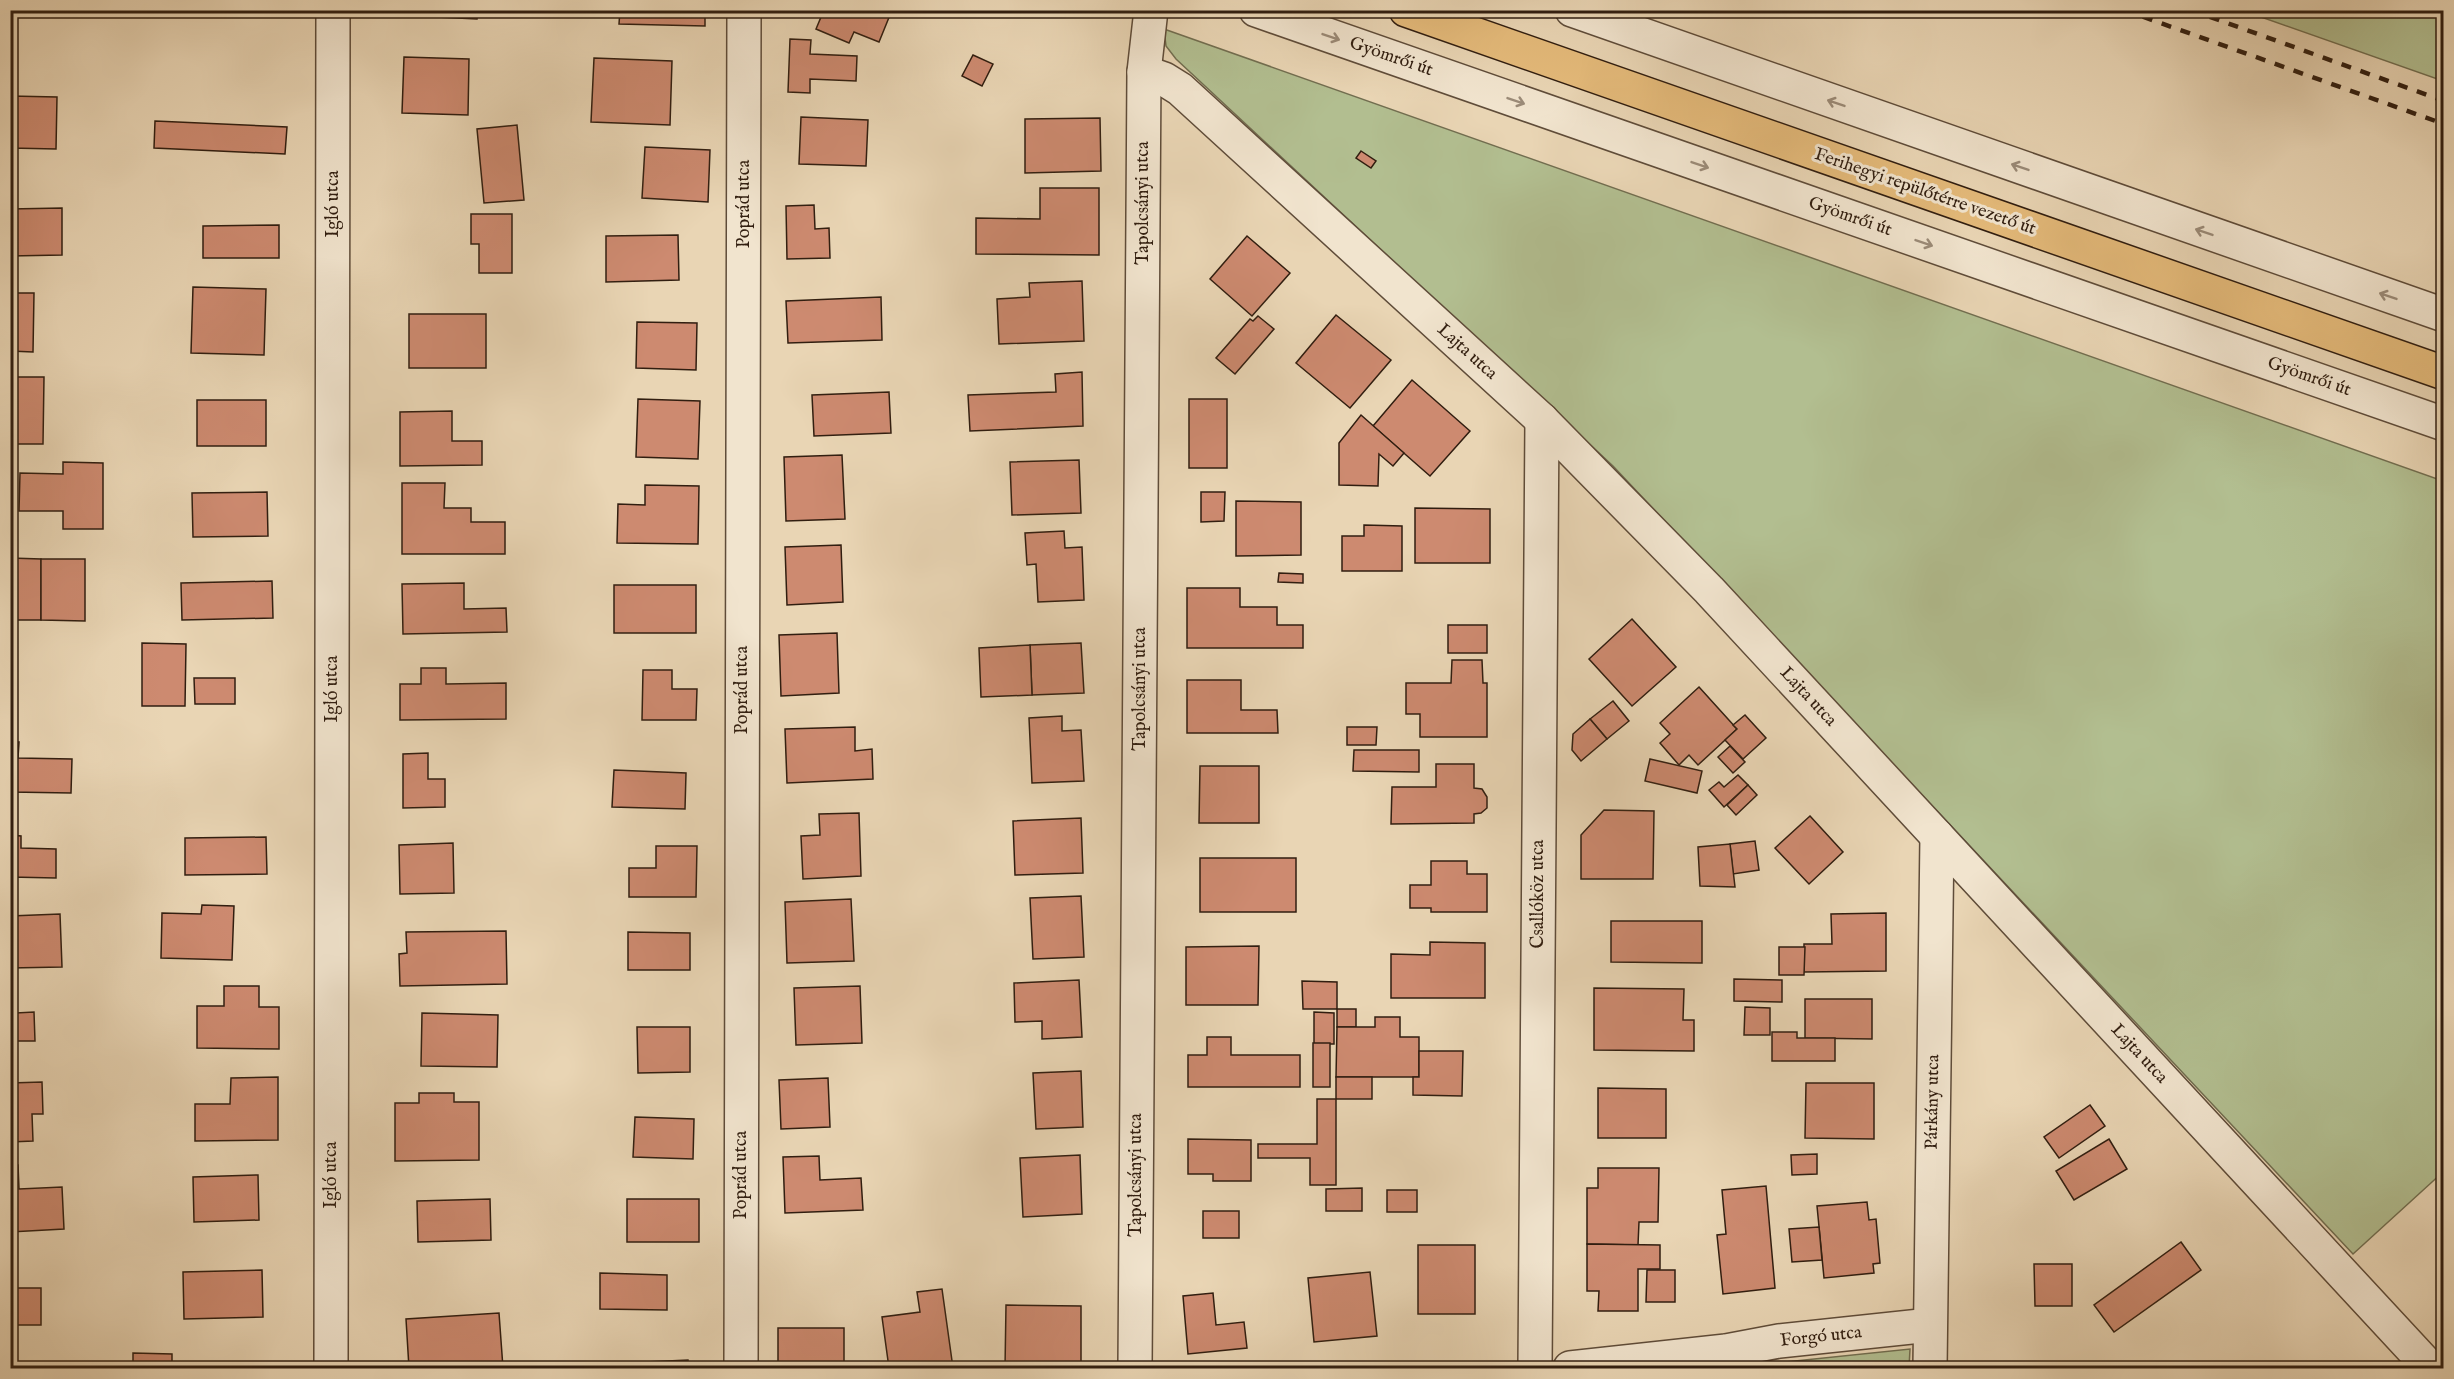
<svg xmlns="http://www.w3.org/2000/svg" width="2454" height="1379" font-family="'IM FELL English',serif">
	<rect width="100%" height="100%" fill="#e9d5b4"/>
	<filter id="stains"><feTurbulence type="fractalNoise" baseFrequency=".00333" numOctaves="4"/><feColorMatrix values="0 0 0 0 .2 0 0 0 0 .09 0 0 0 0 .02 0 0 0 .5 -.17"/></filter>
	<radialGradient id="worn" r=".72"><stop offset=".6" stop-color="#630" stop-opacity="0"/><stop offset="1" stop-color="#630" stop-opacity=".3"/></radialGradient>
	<!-- green -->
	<g fill="#b2be90" stroke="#726e50" stroke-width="1.5">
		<path d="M2244,11H2443V81Z"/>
		<path d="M1164,29L2443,481V1172L2353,1254L1613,466L1176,59L1166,46Z"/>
		<path d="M1910,1349L1909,1368H1728Z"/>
	</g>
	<!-- building -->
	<g fill="#cd8a70" stroke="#311e10" stroke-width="1.5">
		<path d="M395,10H478L477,19L395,15Z"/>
		<path d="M620,10H705V26L619,24Z"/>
		<path d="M807,10H892L879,42L854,32L849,43L816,29L821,17Z"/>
		<path d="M790,39L811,40L810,54L857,56L856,81L810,79V93L788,92Z"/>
		<path d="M973,55L993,64L982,86L962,76Z"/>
		<path d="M404,57L469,59L468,115L402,113Z"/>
		<path d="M594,58L672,61L670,125L591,122Z"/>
		<path d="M10,96L57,97L56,149L10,148Z"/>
		<path d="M801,117L868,120L866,166L799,164Z"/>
		<path d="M1100,118L1101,171L1025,173V119Z"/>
		<path d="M155,121L287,127L285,154L154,148Z"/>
		<path d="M517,125L524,200L484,203L477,129Z"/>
		<path d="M645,147L710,150L708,202L642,198Z"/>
		<path d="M1361,151L1376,161L1371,168L1356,158Z"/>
		<path d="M1040,188H1099V255L976,254V218L1040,219Z"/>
		<path d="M814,205L815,229L829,228L830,258L787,259L786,206Z"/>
		<path d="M62,208V255L10,256V209Z"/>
		<path d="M471,214H512V273H479V244H471Z"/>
		<path d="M279,225V258H203V226Z"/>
		<path d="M678,235L679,280L606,282V236Z"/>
		<path d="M1247,236L1290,273L1252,316L1210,279Z"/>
		<path d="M1082,281L1084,341L999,344L997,299L1030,297L1029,283Z"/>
		<path d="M193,287L266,289L264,355L191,353Z"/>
		<path d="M10,293H34L33,352L10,351Z"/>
		<path d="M881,297L882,340L788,343L786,301Z"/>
		<rect x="409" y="314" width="77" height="54"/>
		<path d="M1336,315L1391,360L1350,408L1296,363Z"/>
		<path d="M1258,316L1274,329L1235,374L1216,358L1250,319L1253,321Z"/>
		<path d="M637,322L697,323L696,370L636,368Z"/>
		<path d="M1082,372L1083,426L970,431L968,395L1056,392L1055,374Z"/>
		<path d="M10,377H44L43,444H10Z"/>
		<path d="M1412,380L1470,431L1430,476L1373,426Z"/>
		<path d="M889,392L891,433L814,436L812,395Z"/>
		<path d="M638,399L700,401L698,459L636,457Z"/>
		<rect x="1189" y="399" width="38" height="69"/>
		<rect x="197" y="400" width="69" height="46"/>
		<path d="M452,411V441H482V465L400,466V412Z"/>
		<path d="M1361,415L1404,453L1393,466L1379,454L1378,486L1339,485V443Z"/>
		<path d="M842,455L845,519L786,521L784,457Z"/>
		<path d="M1079,460L1081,513L1012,515L1010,462Z"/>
		<path d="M63,462L103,463V529H63V511H19L20,473L63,474Z"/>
		<path d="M402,483H445L444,508H471V522H505V554H402Z"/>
		<path d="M645,485L699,486L698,544L617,543L618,504L645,505Z"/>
		<path d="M267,492L268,536L193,537L192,493Z"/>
		<path d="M1201,492H1225L1224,521L1201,522Z"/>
		<path d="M1236,501L1301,502V555L1236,556Z"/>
		<path d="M1415,508L1490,509V563H1415Z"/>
		<path d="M1364,525L1402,526V571H1342V536H1364Z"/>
		<path d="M1064,531L1065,548L1082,547L1084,600L1038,602L1036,564L1027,565L1025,533Z"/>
		<path d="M841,545L843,602L787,605L785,547Z"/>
		<path d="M10,558L41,559V620H10Z"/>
		<path d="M41,559H85V621L41,620Z"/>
		<path d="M1279,573L1303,574V583L1278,582Z"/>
		<path d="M272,581L273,618L182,620L181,583Z"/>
		<path d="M464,583V609L506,608L507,632L403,634L402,584Z"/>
		<rect x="614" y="585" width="82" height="48"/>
		<path d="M1187,588H1240V607H1277V625H1303V648H1187Z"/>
		<path d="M1632,619L1676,667L1632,706L1589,659Z"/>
		<rect x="1448" y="625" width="39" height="28"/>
		<path d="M837,633L839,693L781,696L779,635Z"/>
		<path d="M142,643L186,644L185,706H142Z"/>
		<path d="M1081,643L1084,693L1032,695L1030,645Z"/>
		<path d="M1030,645L1032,695L981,697L979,648Z"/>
		<rect x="10" y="659" width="6" height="43"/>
		<path d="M1452,660H1482L1483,683H1487V737H1420V714H1406V683H1451Z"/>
		<path d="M421,668H446V684L506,683V719L400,720V684H421Z"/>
		<path d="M643,670H672V689H697L696,720H642Z"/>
		<path d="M194,678H235V704H195Z"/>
		<path d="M1187,680H1241V710H1277L1278,733H1187Z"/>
		<path d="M1699,687L1737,729L1698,765L1689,755L1679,765L1660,743L1670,734L1660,723Z"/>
		<path d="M1613,701L1629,721L1607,739L1590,719Z"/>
		<path d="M1745,715L1766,738L1743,759L1725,740L1737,729L1733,725Z"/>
		<path d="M1062,716V731L1081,730L1084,781L1032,783L1029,718Z"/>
		<path d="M1590,719L1607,739L1581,761L1572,750L1573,734Z"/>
		<path d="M855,727V751L872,749L873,779L787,783L785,729Z"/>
		<path d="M1347,727H1377L1376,745H1347Z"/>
		<path d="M10,742H19L18,758L72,759L71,793L10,792Z"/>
		<path d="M1730,746L1745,762L1733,773L1718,757Z"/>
		<path d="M1354,750H1419V772L1353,771Z"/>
		<path d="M428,753V779H445V807L403,808V754Z"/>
		<path d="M1650,759L1702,771L1697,793L1645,781Z"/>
		<path d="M1436,764H1474V788L1482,789L1487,797V808L1481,813L1474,814V823L1391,824L1392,787H1436Z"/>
		<path d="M1200,766H1259V823H1199Z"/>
		<path d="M614,770L686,773L685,809L612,807Z"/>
		<path d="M1738,775L1748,785L1724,807L1709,790L1719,782L1724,787Z"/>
		<path d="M1748,785L1757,795L1736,815L1727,805Z"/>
		<path d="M1604,810L1654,811L1653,879H1581V835Z"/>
		<path d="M859,813L861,876L803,879L801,836L820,835L819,814Z"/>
		<path d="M1810,816L1843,852L1809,884L1775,848Z"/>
		<path d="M1081,818L1083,873L1015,875L1013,821Z"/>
		<path d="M10,835L21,836V848L56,849V878L10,877Z"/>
		<path d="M266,837L267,874L185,875V838Z"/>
		<path d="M1755,841L1759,870L1733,874L1730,844Z"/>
		<path d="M453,843L454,893L400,894L399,845Z"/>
		<path d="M1730,844L1735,887L1700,886L1698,847Z"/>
		<path d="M656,846H697L696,897H629V868H656Z"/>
		<rect x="1200" y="858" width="96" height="54"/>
		<path d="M1431,861H1467V874H1487V912H1431V908H1410V885H1431Z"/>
		<path d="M1081,896L1084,957L1033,959L1030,898Z"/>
		<path d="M851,899L854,961L787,963L785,902Z"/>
		<path d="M202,905L234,906L232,960L161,958L162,913L201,914Z"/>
		<path d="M1886,913V971L1804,972V944H1832L1831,914Z"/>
		<path d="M60,914L62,967L10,968V916Z"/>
		<path d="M1611,921H1702V963L1611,962Z"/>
		<path d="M506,931L507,984L400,986L399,954L407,953L406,932Z"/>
		<path d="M628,932L690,933V970H628Z"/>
		<path d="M1430,942L1485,943V998H1391V954L1430,955Z"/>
		<path d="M1259,946L1258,1005H1186V947Z"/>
		<path d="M1779,947H1805L1804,975H1779Z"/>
		<path d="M1734,979L1782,980V1002L1734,1001Z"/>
		<path d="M1079,980L1082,1037L1042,1039V1021L1015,1022L1014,983Z"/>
		<path d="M1302,981L1337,982V1009H1303Z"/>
		<path d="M224,986H259V1007H279V1049L197,1048V1006H224Z"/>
		<path d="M860,986L862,1043L796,1045L794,988Z"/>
		<path d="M1594,988L1684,989L1683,1020H1694V1051L1594,1050Z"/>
		<path d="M10,996H16V1013L34,1012L35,1041H17V1053L10,1054Z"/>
		<path d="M1805,999H1872V1039L1805,1038Z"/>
		<path d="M1745,1007L1770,1008V1035H1744Z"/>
		<rect x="1337" y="1009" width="19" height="18"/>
		<path d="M1314,1012L1334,1013V1044H1314Z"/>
		<path d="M422,1013L498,1015L497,1067L421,1066Z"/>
		<path d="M1375,1017H1400V1037H1419V1077H1336L1337,1027H1375Z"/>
		<path d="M637,1027H690V1072L638,1073Z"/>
		<path d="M1772,1032H1797V1038H1835V1061H1772Z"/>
		<path d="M1207,1037H1231V1055H1300V1087H1188V1055H1207Z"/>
		<rect x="1313" y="1043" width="17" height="44"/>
		<path d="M1419,1051H1463L1462,1096L1413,1095V1077H1419Z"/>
		<path d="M1081,1071L1083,1127L1036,1129L1033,1073Z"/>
		<path d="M278,1077V1140L195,1141V1104H230L231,1078Z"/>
		<rect x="1336" y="1077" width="36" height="22"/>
		<path d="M828,1078L830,1127L781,1129L779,1080Z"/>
		<path d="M42,1082L43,1114H32L33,1141L10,1142V1083Z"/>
		<path d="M1806,1083H1874V1139L1805,1138Z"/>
		<path d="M1598,1088L1666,1089V1138H1598Z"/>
		<path d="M419,1093H454V1102H479V1160L395,1161V1103H419Z"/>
		<path d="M1317,1099H1336V1185H1310V1158H1258V1144H1317Z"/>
		<path d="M2090,1105L2105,1126L2059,1158L2044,1137Z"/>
		<path d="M635,1117L694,1119L693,1159L633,1157Z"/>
		<path d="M1188,1139L1251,1140V1181H1213V1174H1188Z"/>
		<path d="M2109,1139L2127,1169L2074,1200L2056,1171Z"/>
		<path d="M1817,1154V1174L1792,1175L1791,1155Z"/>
		<path d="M1080,1155L1082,1214L1023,1217L1020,1158Z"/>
		<path d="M819,1156L820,1180L861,1178L863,1210L785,1213L783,1157Z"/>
		<path d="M10,1165H18L19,1189L62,1187L64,1229L10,1232Z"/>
		<path d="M1598,1168H1659L1658,1222H1639L1638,1245L1587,1244V1188H1598Z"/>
		<path d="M258,1175L259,1220L194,1222L193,1177Z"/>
		<path d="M1766,1186L1775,1288L1723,1294L1717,1235L1726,1234L1722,1190Z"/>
		<path d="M1362,1188V1211H1326V1189Z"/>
		<rect x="1387" y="1190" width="30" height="22"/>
		<path d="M490,1199L491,1240L418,1242L417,1201Z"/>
		<rect x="627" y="1199" width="72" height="43"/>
		<path d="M1867,1202L1869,1220L1876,1219L1880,1263L1873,1264L1874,1273L1824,1278L1817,1206Z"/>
		<rect x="1203" y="1211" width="36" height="27"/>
		<path d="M1819,1227L1822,1260L1792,1262L1789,1229Z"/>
		<path d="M2181,1242L2201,1270L2114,1332L2094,1305Z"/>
		<path d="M1587,1244L1660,1245V1269H1638V1311H1598L1599,1291H1587Z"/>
		<rect x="1418" y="1245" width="57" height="69"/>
		<path d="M2034,1264H2072V1306H2035Z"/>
		<path d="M262,1270L263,1317L184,1319L183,1272Z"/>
		<path d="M1647,1270H1675V1302H1646Z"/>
		<path d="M1370,1272L1377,1336L1314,1342L1308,1278Z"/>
		<path d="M600,1273L667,1275V1310L600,1309Z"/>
		<rect x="10" y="1288" width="31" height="37"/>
		<path d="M942,1289L953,1368H889L882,1317L920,1312L917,1292Z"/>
		<path d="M1213,1293L1216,1325L1244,1322L1247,1348L1188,1354L1183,1296Z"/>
		<path d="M1006,1305L1081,1306V1368H1005Z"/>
		<path d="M499,1313L503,1368H409L406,1319Z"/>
		<rect x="778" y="1328" width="66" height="40"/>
		<path d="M133,1353L172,1354V1368H133Z"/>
		<path d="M688,1360L689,1368H604L603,1364Z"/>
		<path d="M48,1365V1368H10V1366Z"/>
	</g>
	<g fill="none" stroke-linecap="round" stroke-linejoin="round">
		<defs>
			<g id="minor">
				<path d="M1144,72L1164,79L1180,89L1542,420L1709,590L2430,1368"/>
				<path d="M331,1368L333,10"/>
				<path d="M741,1368L744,10"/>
				<path d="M1135,1368L1144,72L1151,10"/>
				<path d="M1535,1368L1542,420"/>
				<path d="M1570,1368L1726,1351L1779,1341L1930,1325"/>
				<path d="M1930,1368L1937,836"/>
			</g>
			<g id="tertiary">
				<path d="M1256,10L2444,424"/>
				<path d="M1572,10L2444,315"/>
			</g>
			<path id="primary" d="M1406,10L2444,373"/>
		</defs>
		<!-- minor casing -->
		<use href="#minor" stroke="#5f4c39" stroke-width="36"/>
		<!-- tertiary casing -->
		<use href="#tertiary" stroke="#5f4c39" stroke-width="36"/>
		<!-- primary casing -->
		<use href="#primary" stroke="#311e10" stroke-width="36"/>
		<!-- minor -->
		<use href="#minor" stroke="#f1e4ce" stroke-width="33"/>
		<!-- tertiary -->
		<use href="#tertiary" stroke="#f1e4ce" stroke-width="33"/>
		<!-- primary -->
		<use href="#primary" stroke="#e4ba7a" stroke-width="33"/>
		<!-- rail -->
		<g stroke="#311e10" stroke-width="4.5" stroke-dasharray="10 10" stroke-linecap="butt">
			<path d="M2124,10L2444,124"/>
			<path d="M2191,10L2444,101"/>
		</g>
	</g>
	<!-- one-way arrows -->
	<defs><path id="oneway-shaft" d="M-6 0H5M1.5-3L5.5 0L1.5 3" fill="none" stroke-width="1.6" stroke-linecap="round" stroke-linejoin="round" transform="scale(1.5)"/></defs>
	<g stroke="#9b8b78">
		<use href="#oneway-shaft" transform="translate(1331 37) rotate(19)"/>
		<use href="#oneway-shaft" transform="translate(1516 101) rotate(19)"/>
		<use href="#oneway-shaft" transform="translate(1836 103) rotate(-161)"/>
		<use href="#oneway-shaft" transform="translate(1700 165) rotate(19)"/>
		<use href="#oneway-shaft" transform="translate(2020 167) rotate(-161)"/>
		<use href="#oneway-shaft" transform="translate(2204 232) rotate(-161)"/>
		<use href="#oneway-shaft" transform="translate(1924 243) rotate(19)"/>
		<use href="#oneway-shaft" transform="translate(2388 296) rotate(-161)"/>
	</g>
	<g text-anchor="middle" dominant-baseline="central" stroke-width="6" stroke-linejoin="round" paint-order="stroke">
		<!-- street labels -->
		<g font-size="18" fill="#311e10" stroke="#f1e4ce">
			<text transform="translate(1391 57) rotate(19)">Gyömrői út</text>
			<text transform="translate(1925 192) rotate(19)">Ferihegyi repülőtérre vezető út</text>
			<text transform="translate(1143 203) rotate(-90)">Tapolcsányi utca</text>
			<text transform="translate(333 204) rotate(-90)">Igló utca</text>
			<text transform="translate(744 204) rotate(-90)">Poprád utca</text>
			<text transform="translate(1850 217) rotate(19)">Gyömrői út</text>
			<text transform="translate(1467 352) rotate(42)">Lajta utca</text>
			<text transform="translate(2309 377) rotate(19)">Gyömrői út</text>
			<text transform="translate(332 689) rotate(-90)">Igló utca</text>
			<text transform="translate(1140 689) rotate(-90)">Tapolcsányi utca</text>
			<text transform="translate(742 690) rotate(-90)">Poprád utca</text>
			<text transform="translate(1808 697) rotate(47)">Lajta utca</text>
			<text transform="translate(1538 894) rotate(-90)">Csallóköz utca</text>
			<text transform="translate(2139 1054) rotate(47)">Lajta utca</text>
			<text transform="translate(1933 1102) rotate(-89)">Párkány utca</text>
			<text transform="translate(331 1175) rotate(-90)">Igló utca</text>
			<text transform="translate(741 1175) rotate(-90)">Poprád utca</text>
			<text transform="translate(1136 1175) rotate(-90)">Tapolcsányi utca</text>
			<text transform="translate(1821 1337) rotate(-6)">Forgó utca</text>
		</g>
	</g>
	<!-- margin -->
	<rect width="2454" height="1379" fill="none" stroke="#e9d5b4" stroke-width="36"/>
	<rect x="12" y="12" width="2430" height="1355" fill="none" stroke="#311e10" stroke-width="3"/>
	<rect x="18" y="18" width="2418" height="1343" fill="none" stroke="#311e10" stroke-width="1.5"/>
	<rect width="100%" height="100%" filter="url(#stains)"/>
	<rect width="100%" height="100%" fill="url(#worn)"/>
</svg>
